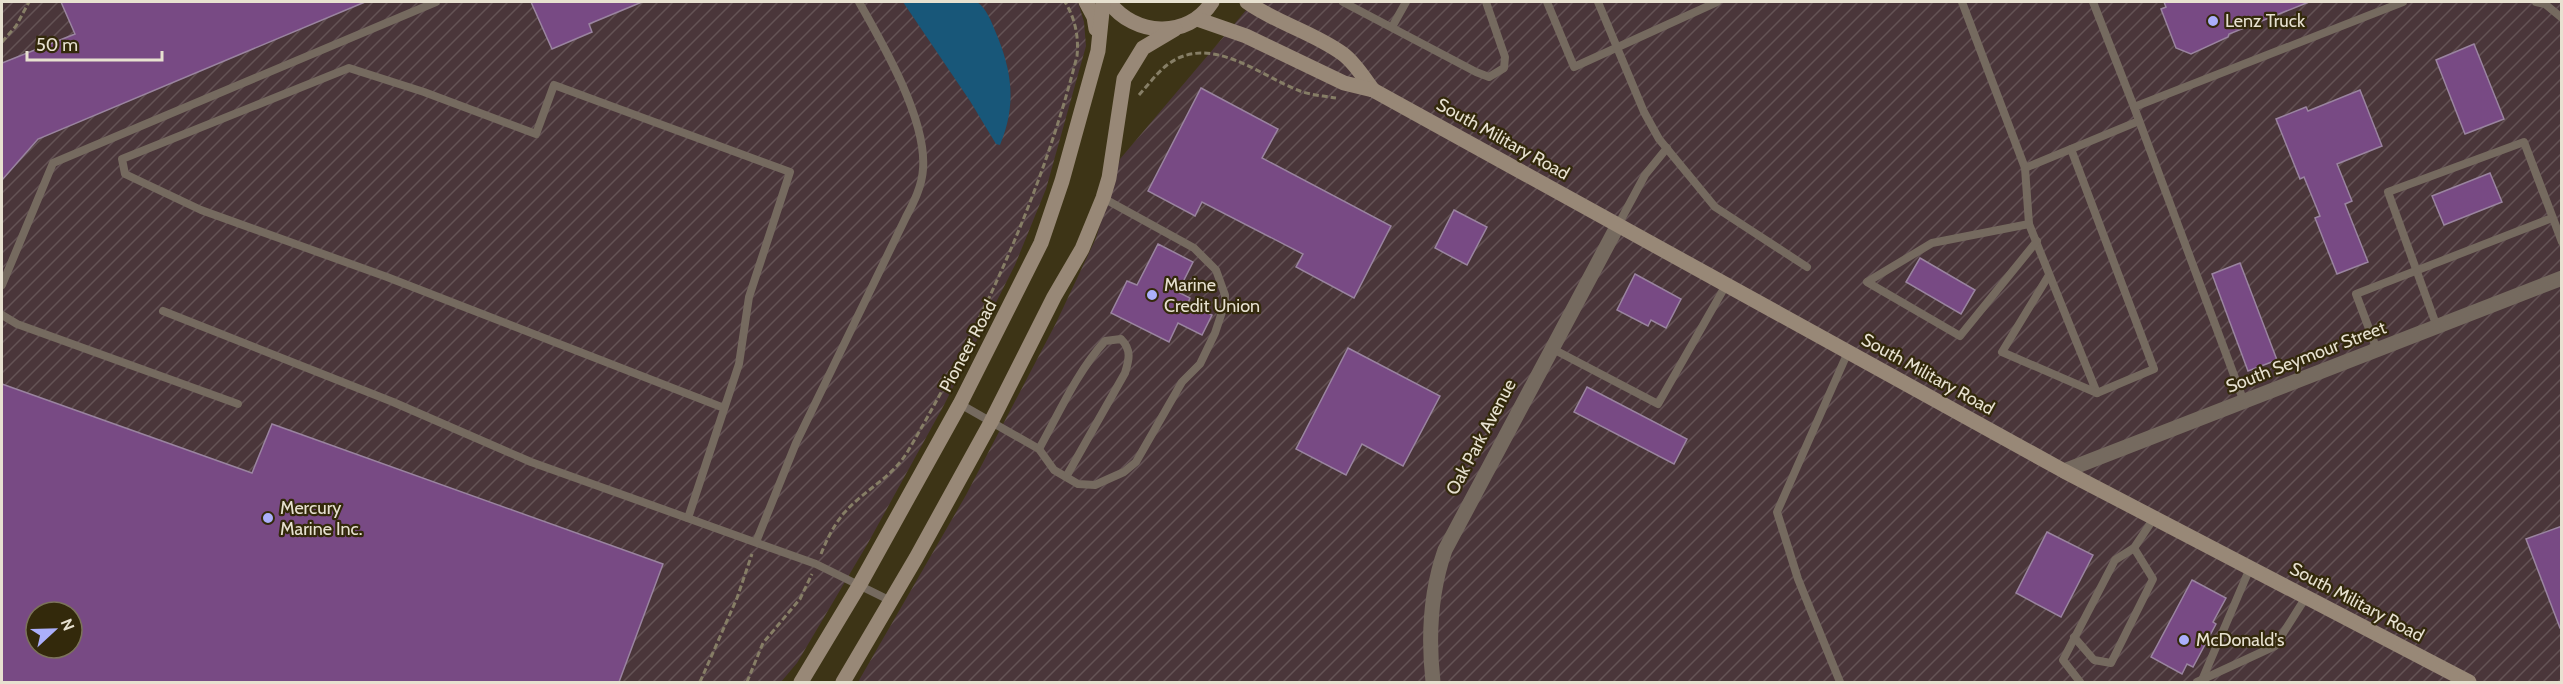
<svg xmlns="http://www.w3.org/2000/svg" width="2563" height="684" font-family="Cabin,sans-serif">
	<defs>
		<pattern id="industrial-furrows" width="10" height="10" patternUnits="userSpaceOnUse" patternTransform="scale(1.5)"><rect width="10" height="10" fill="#4a363a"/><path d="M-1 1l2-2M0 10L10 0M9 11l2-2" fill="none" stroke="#645355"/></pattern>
	</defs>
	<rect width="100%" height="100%" fill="#3d3416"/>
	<!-- industrial -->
	<g fill="url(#industrial-furrows)" fill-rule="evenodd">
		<path d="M2,2H1078L1084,22L1086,46L1046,189L1015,265L944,405L868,543L797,663L781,682H2ZM36,612H72V648H36Z"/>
		<path d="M1253,2H2561V682H858L966,495L1056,323L1096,238L1120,159Z"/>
	</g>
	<!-- water -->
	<path fill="#185779" d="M903,2H977C987,9 991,21 996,33C1012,71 1017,105 1000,145L996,144L970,101Z"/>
	<!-- building -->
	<g fill="#784a84" stroke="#9a84a0" stroke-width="1.5" fill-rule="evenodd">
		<path d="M61,2H365L38,139L2,180V63L75,34Z"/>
		<path d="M531,2H642L589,24L592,32L552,49Z"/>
		<path d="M2164,2H2309L2229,34L2228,37L2191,54L2176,48L2161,9L2166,7Z"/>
		<path d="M2474,44L2504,119L2465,134L2436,60Z"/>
		<path d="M1201,88L1278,129L1262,158L1391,226L1354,298L1296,267L1303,254L1202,202L1195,216L1148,191Z"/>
		<path d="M2360,90L2382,146L2337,164L2352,201L2345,204L2368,262L2337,274L2315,218L2320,216L2304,177L2300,179L2276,119L2306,107L2308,111Z"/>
		<path d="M2490,173L2502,202L2444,225L2432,196Z"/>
		<path d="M1454,210L1487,227L1467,265L1435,248Z"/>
		<path d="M1158,244L1193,262L1178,292L1190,298L1188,303L1212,315L1202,335L1178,323L1169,342L1111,313L1127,281L1137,285Z"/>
		<path d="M1920,258L1975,290L1961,314L1906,282Z"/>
		<path d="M2240,263L2277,360L2248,371L2212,274Z"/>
		<path d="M1635,274L1681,299L1666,328L1651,320L1648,326L1617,310Z"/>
		<path d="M1348,348L1440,396L1403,466L1362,444L1346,475L1296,449Z"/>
		<path d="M2,384L252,473L272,424L663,564L619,682H2ZM36,612H72V648H36Z"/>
		<path d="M1587,387L1687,439L1674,464L1574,412Z"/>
		<path d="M2562,526V628H2560L2526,539Z"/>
		<path d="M2047,532L2093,555L2061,617L2016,593Z"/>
		<path d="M2192,580L2226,598L2213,622L2216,624L2193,667L2187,664L2182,674L2151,657Z"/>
	</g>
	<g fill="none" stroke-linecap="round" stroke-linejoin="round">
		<!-- path -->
		<g stroke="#867e66" stroke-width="3" stroke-dasharray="6 3" stroke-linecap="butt">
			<path d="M2,42L16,26L29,2"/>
			<path d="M1139,95C1148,85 1157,73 1167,65C1210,32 1260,76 1300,91C1311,95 1324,96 1336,98"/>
			<path d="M821,554C827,539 834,525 844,513C864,490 892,478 908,451C980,328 1042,195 1077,56C1079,37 1075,18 1065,2"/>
			<path d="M700,682L737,598L752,554"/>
			<path d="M747,682L763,643L800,599L812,574"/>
		</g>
		<!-- lane -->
		<g stroke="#756a5f" stroke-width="8">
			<path d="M1343,2L1476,72L1489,77L1504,68L1505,57L1486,2"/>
			<path d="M1547,2L1574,67L1717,2"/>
			<path d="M1598,2L1644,112L1659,139L1715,207L1807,267"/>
			<path d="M1962,2L2025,168L2139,121"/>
			<path d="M2093,2L2134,107"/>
			<path d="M2536,2L2545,4L2562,18"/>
			<path d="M1392,27L1406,2"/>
			<path d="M2025,168L2029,224L2097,393L2154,369L2071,149"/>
			<path d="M2029,224L1932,243L1867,282L1960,336L2037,241"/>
			<path d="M1618,225L1645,175L1667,148"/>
			<path d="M2049,275L2002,352L2097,393"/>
			<path d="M2,285L53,163L436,2"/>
			<path d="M163,311L393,402L531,462L816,564L891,601"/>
			<path d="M2,315L17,324L238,404"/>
			<path d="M2437,327L2388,192L2524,142L2562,242"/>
			<path d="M1551,348L1658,404L1726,285"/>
			<path d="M2377,350L2356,294L2552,218"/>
			<path d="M2244,402L2134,107L2403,2"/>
			<path d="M960,404L1039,449L1054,470L1078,484L1095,485L1106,480L1124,472L1136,462L1182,382L1200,364L1215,333L1225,303V295L1216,270L1194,248L1103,198"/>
			<path d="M1039,449C1059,413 1077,372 1105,341L1121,339C1132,350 1129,360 1125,373L1066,477"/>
			<path d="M688,518L739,364L749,297L790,172L554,85L536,134L424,92L349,68L122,159L125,174L201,210L387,277L724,408"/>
			<path d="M756,542L796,443L906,217C914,202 922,186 923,169C927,120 883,44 859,2"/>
			<path d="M2074,637L2094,660L2111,663L2153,579L2134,548"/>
			<path d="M2202,680L2250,568"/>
			<path d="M1840,682L1798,579L1777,512L1848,352"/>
			<path d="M2080,682L2063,660L2115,560L2134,548L2154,518"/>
			<path d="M2197,682L2275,646L2306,597"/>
		</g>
		<!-- street -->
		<g stroke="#756a5f" stroke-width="15">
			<path d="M2064,471L2562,278"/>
			<path d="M1433,682C1428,637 1430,593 1445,550L1618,225"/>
		</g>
		<!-- secondary -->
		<g stroke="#988877" stroke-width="15">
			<path d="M1086,2L1094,17L1096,29"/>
			<path d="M1109,2C1134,36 1188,40 1212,2"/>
			<path d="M1247,2C1276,23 1313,32 1343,54C1355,63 1364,78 1373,90"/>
			<path d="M1197,19L1246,36L1344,83L1373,90L2064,471L2469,682"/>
			<path d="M801,682L860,584L960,404L1041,243L1062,181L1098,51L1103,2"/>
			<path d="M843,682L916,558L991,422L1054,297L1082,249L1103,198L1109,178L1124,79L1143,48L1175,29"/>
		</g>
	</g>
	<!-- markers -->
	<g fill="#abaffb" stroke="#33290b" stroke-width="2">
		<circle cx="2213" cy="21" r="6"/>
		<circle cx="1152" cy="295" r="6"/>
		<circle cx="268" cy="518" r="6"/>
		<circle cx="2184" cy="640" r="6"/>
	</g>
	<g text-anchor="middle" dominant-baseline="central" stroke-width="4.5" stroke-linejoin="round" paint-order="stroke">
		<!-- poi labels -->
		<g font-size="18" fill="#e7e1d0" stroke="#33290b" text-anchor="start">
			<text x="2225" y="21">Lenz Truck</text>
			<text x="1164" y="285">Marine<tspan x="1164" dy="21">Credit Union</tspan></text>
			<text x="280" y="508">Mercury<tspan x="280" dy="21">Marine Inc.</tspan></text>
			<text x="2196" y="640">McDonald's</text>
		</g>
		<!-- street labels -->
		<g font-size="18" fill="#e7e1d0" stroke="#33290b">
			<text transform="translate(1503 139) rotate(29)">South Military Road</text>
			<text transform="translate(968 346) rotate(-62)">Pioneer Road</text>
			<text transform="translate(2306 357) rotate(-21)">South Seymour Street</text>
			<text transform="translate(1928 374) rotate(29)">South Military Road</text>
			<text transform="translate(1481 437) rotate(-62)">Oak Park Avenue</text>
			<text transform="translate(2357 602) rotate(28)">South Military Road</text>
		</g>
	</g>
	<!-- border -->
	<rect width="2563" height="684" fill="none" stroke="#e7e1d0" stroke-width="6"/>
	<!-- north arrow -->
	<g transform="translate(54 630) rotate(68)"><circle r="28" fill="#33290b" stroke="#7b735a" stroke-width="1.5"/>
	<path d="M0-4.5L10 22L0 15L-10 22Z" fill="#abaffb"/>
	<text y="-9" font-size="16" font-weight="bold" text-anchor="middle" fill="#e7e1d0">N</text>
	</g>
	<!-- scale -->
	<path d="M27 51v9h135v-9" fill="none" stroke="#e7e1d0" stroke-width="3"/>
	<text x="36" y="51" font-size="18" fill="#e7e1d0" stroke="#33290b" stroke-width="4.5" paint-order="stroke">50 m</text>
</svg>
